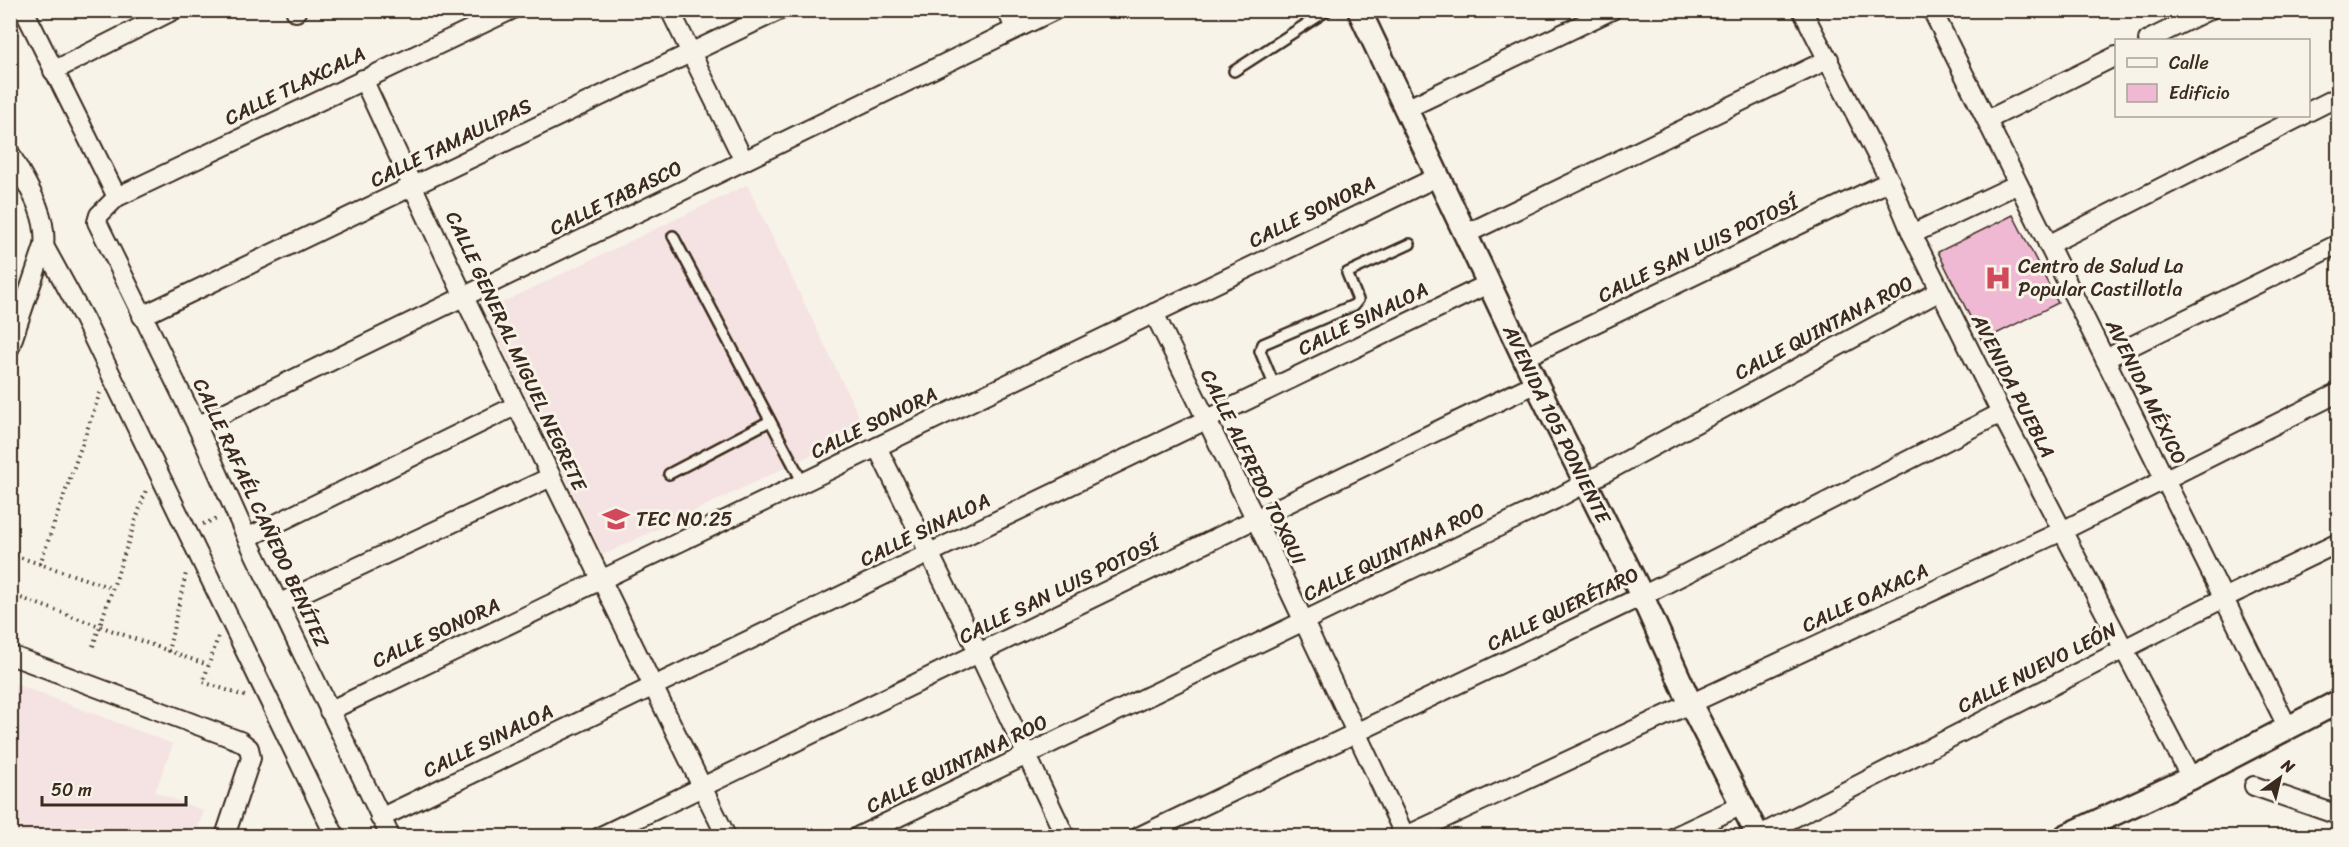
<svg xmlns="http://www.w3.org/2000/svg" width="2349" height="847" font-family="Sriracha,sans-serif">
	<rect width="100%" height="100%" fill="#f7f3e8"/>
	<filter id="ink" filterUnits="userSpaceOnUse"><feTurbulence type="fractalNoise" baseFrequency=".0167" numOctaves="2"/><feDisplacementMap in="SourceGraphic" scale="12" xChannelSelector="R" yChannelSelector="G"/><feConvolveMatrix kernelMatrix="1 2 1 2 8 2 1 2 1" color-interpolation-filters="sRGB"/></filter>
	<g filter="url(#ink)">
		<!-- built -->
		<g fill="#f5e2e2">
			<path d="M747,185L865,429L603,555L485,311Z"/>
			<path d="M10,682L173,744L155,792L204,811L194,836H11Z"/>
		</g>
		<!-- building -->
		<path fill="#efb9d3" stroke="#3b2a1e" stroke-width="1.5" d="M2013,215L2058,303L1982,341L1938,252Z"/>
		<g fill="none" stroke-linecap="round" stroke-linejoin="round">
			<defs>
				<g id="service">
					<path d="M1234,71L1328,10"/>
					<path d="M673,236L803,483"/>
					<path d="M1275,387L1260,351L1263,344L1354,305L1358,300L1347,273L1410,244"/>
					<path d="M669,474L770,421"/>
				</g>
				<g id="minor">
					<path d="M24,10L117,197"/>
					<path d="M296,10V12"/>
					<path d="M670,10L744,161"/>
					<path d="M1007,10L1015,29"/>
					<path d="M1802,10L1890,181L1912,234L2001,413L2191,778"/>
					<path d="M1932,10L2288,728"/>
					<path d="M2148,40L2209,10"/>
					<path d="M53,71L174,10"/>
					<path d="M363,79L464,297L726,836"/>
					<path d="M1406,109L1612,10"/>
					<path d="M2308,112L2338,97"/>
					<path d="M1987,120L2116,56"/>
					<path d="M10,153C25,182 48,213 44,246L10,347"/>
					<path d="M1466,234L1829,59"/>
					<path d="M1912,234L2018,184"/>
					<path d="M2048,245L2302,116"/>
					<path d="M44,246L84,319L335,836"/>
					<path d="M1154,313L1256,520L1405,836"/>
					<path d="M142,316L780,10"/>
					<path d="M1525,357L1890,181"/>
					<path d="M2105,359L2338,244"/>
					<path d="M197,426L1055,10"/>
					<path d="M877,447L979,654L1065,836"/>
					<path d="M247,538L517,405"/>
					<path d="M278,604L551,477"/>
					<path d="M10,655L240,741L249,748L251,758L225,836"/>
					<path d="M329,711L1439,176"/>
					<path d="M2254,786L2338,815"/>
					<path d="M380,818L1490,283"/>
					<path d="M390,836L247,538L197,426L97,222L99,215L117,197L511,10"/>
					<path d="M601,836L1536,383"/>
					<path d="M859,836L1554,500L1940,291"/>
					<path d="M1140,836L1642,596L2001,413"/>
					<path d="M1406,836L2062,531L2338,393"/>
					<path d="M1676,836L1742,805"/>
					<path d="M1758,836L2224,598L2338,543"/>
				</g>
				<g id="tertiary">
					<path id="s1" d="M1359,10L1536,383L1642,596L1691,705L1758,836"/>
					<path d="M2066,836L2191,778L2338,702"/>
				</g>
			</defs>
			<!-- service casing -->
			<use href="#service" stroke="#3b2a1e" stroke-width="14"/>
			<!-- minor casing -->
			<use href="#minor" stroke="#3b2a1e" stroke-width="22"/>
			<!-- tertiary casing -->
			<use href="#tertiary" stroke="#3b2a1e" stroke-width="27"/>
			<!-- path -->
			<g stroke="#3b2a1e" stroke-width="4" stroke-dasharray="1.5 4.5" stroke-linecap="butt">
				<path d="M10,224L17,225L10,244"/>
				<path d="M203,524L219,518"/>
				<path d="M10,554L112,588"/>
				<path d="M40,564L100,393"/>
				<path d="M10,594L208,665"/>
				<path d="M218,637L203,682L247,697"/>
				<path d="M93,646L146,490"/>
				<path d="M168,652L186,573"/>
			</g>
			<!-- service -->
			<use href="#service" stroke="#f7f3e8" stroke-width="9"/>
			<!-- minor -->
			<use href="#minor" stroke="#f7f3e8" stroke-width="18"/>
			<!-- tertiary -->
			<use href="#tertiary" stroke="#f7f3e8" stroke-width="22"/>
		</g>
	</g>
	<!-- icons -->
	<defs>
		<symbol id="hospital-bare" viewBox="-9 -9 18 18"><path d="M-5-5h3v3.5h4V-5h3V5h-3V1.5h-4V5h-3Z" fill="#d1495b" stroke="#f7f3e8" stroke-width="2.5" paint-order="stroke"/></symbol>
		<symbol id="school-bare" viewBox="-9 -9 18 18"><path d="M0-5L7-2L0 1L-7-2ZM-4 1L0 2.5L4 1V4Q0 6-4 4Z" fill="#d1495b" stroke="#f7f3e8" stroke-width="2.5" paint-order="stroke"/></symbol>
	</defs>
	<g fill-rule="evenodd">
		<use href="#hospital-bare" x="1979" y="259" width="38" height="38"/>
		<use href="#school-bare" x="597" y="500" width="38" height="38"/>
	</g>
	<g text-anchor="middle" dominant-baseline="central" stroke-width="6" stroke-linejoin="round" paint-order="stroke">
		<!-- street labels -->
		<g font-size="20" fill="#3b2a1e" stroke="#f7f3e8">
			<text transform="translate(295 86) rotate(-26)">CALLE TLAXCALA</text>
			<text transform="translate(451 143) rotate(-26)">CALLE TAMAULIPAS</text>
			<text transform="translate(616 198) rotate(-26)">CALLE TABASCO</text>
			<text transform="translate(1312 212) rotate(-26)">CALLE SONORA</text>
			<text transform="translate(1698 249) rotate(-26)">CALLE SAN LUIS POTOSÍ</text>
			<text transform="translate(1363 319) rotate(-26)">CALLE SINALOA</text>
			<text transform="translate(1824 328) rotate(-28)">CALLE QUINTANA ROO</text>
			<text transform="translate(516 351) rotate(65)">CALLE GENERAL MIGUEL NEGRETE</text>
			<text transform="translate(2013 386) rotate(63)">AVENIDA PUEBLA</text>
			<text transform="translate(2146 392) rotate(64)">AVENIDA MÉXICO</text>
			<text transform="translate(874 423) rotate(-26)">CALLE SONORA</text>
			<text stroke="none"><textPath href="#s1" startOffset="459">AVENIDA 105 PONIENTE</textPath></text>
			<text transform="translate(1253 467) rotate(64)">CALLE ALFREDO TOXQUI</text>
			<text transform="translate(261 513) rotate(65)">CALLE RAFAÉL CAÑEDO BENÍTEZ</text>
			<text transform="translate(925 530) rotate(-26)">CALLE SINALOA</text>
			<text transform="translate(1394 552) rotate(-26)">CALLE QUINTANA ROO</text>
			<text transform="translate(1059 590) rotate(-26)">CALLE SAN LUIS POTOSÍ</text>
			<text transform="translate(1865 598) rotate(-25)">CALLE OAXACA</text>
			<text transform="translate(1563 609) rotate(-26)">CALLE QUERÉTARO</text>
			<text transform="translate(436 633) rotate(-25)">CALLE SONORA</text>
			<text transform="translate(2037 668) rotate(-27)">CALLE NUEVO LEÓN</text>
			<text transform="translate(488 741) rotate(-26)">CALLE SINALOA</text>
			<text transform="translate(957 764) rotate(-26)">CALLE QUINTANA ROO</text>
		</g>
		<!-- poi labels -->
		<g font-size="20" fill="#3b2a1e" stroke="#f7f3e8" text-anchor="start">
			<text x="2018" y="266">Centro de Salud La<tspan x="2018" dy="23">Popular Castillotla</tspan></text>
			<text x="636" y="519">TEC N0.25</text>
		</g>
	</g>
	<!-- margin -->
	<rect width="2349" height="847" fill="none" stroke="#f7f3e8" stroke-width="36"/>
	<rect x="18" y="18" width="2313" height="811" fill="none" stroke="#3b2a1e" stroke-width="2" filter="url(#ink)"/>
	<!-- legend -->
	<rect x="2115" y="39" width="195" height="78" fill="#f7f3e8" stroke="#aca397" stroke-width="1.5"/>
	<rect x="2127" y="58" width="30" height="9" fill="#f7f3e8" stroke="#aca397" stroke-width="1.5"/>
	<text x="2169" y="69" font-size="18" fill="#3b2a1e">Calle</text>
	<rect x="2127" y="84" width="30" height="18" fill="#efb9d3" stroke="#aca397" stroke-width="1.5"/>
	<text x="2169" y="99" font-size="18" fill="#3b2a1e">Edificio</text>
	<!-- north arrow -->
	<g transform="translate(2280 778) rotate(34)" stroke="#f7f3e8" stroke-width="4.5" paint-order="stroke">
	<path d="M0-4.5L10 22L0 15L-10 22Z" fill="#3b2a1e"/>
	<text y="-9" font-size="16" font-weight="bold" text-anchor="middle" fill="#3b2a1e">N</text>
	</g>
	<!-- scale -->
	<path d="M42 796v9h144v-9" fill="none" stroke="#3b2a1e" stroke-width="3"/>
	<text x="51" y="796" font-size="18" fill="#3b2a1e" stroke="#f7f3e8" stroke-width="4.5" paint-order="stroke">50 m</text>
</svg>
